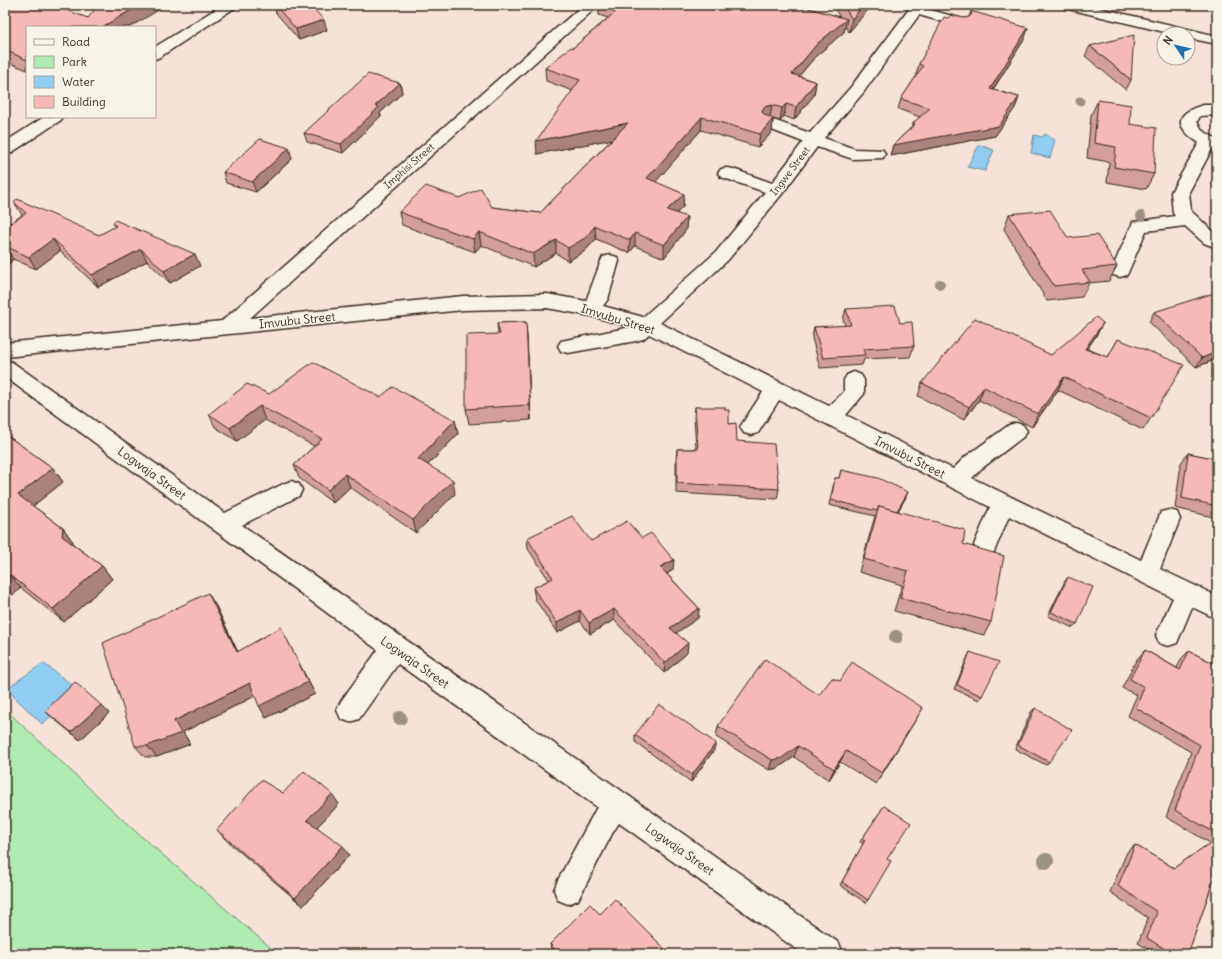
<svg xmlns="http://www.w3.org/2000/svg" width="1222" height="959" font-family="Delius,sans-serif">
	<rect width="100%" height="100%" fill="#f6e2d9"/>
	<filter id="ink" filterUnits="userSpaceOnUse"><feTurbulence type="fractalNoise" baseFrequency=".025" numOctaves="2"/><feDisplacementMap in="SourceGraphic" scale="8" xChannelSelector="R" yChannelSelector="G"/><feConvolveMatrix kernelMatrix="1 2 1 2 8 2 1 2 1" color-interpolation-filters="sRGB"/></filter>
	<g filter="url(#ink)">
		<!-- green -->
		<path fill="#b0ecb2" stroke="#768b68" d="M5,709L135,831L278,954H5Z"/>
		<!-- water -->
		<g fill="#90cdf1" stroke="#6e8c9d">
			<path d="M1045,134L1055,140L1050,158L1031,153L1034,135L1042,137Z"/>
			<path d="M979,145L994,150L985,171L967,167Z"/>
			<path d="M43,663L80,691L42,724L6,689Z"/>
		</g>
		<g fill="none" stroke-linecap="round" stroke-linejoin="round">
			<defs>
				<g id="minor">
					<path d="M222,5H239L160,57L155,59V47Z"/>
					<path d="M583,5H599L250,318L463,296L547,294L586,301L601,261L603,257L610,255L617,257L619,261L608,299L603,306L643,317L716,252L765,192L721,177L718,173L721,169L727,168L733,169L772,183L803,142L764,127L762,124L764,121L770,119L776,121L810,133L851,87L912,5H926L924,8L966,20L968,23L966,26L961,27L919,15L863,93L824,138L855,149L883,150L885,154L883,158L853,159L817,147L782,194L728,260L660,323L829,406L844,392V380L847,375L854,372L861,375L864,380V394L846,415L953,469L965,457L1009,425L1016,423L1023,425L1027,431L1023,437L981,469L972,478L1141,560L1161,512L1169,510L1177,512L1180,519L1160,569L1217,596V619L1192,607L1177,643L1168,646L1159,643L1156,635L1173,598L1009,516L994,552L986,555L978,552L974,545L990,507L779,400L758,433L751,435L744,433L740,427L763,392L649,334L643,339L636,341L568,353L561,351L558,346L561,341L631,327L591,316L547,308L463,310L5,357V343L222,321Z"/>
					<path d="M1062,5H1087L1217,36V44L1188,38V34H1173L1064,8Z"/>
					<path d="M1204,105H1217V115L1200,116L1197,122L1203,131L1217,139V150L1212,149L1189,192L1191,211L1217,235V248L1204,243L1185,226L1146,231L1127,275L1120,277L1113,275L1111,271L1133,222L1175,216L1173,213L1171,192L1199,143C1175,127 1173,113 1204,105Z"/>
					<path d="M44,117H63L61,120L11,153L5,154V142Z"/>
					<path d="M5,360L12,362L225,513L283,484L291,481L299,484L302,490L299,496L242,525L839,943L843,954H803L619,823L613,832L578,900L568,904L558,900L554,890L558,880L597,807L398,664L359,719L350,722L341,719L337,710L341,701L378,650L5,377Z"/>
				</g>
			</defs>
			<!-- minor casing -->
			<use href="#minor" stroke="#3b2a1e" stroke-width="3"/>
			<!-- minor -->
			<use href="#minor" fill="#f7f3e8" fill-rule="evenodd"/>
		</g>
		<!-- trees -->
		<g fill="#9c9283">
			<circle cx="1080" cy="101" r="4.5"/>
			<circle cx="1141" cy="216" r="5"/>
			<circle cx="940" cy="284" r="5"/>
			<circle cx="896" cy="637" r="7"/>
			<circle cx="400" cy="718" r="7"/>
			<circle cx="1046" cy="861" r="8"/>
		</g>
		<!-- wall -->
		<g fill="#d39f9d" stroke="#3b2a1e">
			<path d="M5,5L88,18L130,27H27V70L5,61Z"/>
			<path d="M274,5H310L327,30L299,40L276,13Z"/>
			<path d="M599,5H798L840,17L832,5H872L849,32L845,26L844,32L815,57L799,76L816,82L814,95L794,120L784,116L780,121L773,119L772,132L758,147L701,130L655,182L684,194L683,207L677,213L686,230L664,258L635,246L629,253L596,239L585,251L568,261L556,253L534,267L481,245L475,252L402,225L399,212L459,198L492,207L540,213L612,139L537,154L573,91L546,81L545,68L573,48L608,18L599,15Z"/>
			<path d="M971,11L1025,38L993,90L1019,97L1015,108L995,136L890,156L893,145L913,126V123L920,117L898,109L901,99L917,75H916L919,64L948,18H964L969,17Z"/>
			<path d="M1090,46L1131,80L1126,90L1085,56Z"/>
			<path d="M400,83L402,93L380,113L381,116L343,153L307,142L304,133Z"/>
			<path d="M1098,100L1130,124L1154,174L1146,189L1107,182L1109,162L1087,158L1091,115Z"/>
			<path d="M289,148L292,159L256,192L226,183L223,172Z"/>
			<path d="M14,202L99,235L115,227L113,223L200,266L170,283L147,261L98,287L60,251L36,269L13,259L5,269V227L22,215Z"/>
			<path d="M1009,214L1068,238L1117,266L1109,281L1089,283L1082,297L1047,301L1004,229Z"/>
			<path d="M846,309L900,323L914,346L910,357L864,359L862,365L820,368L812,338L814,327L845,326L843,319Z"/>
			<path d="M1154,312L1217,359L1196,367L1149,322Z"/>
			<path d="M526,322L531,420L469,424L466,409L498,334L497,323Z"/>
			<path d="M1103,323L1096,336L1087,349L1108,357L1118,339L1151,418L1143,430L1058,390L1032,427L979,400L964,420L918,396L922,383L1051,355Z"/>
			<path d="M269,394L380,397L455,420L458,434L428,465L455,494L416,533L350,487L333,503L299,478L294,465L314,446L265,420L237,441L215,427L209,414Z"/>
			<path d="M695,407L725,410L729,424L737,441L779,489L777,499L676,493V459L677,449H696L694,417Z"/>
			<path d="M5,434L53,468L63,482L33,506L63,528L73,542V544L102,566L112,579L64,622L21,588L13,595L5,588Z"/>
			<path d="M1188,453L1217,459V518L1175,508L1181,463Z"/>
			<path d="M841,470L906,497L898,511L963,544L991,622L984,635L894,611L902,585L859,572L875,516L829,505L835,478H839Z"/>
			<path d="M527,538L591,541L642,538L673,570L667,574L699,608L698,618L676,633L687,653L664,673L614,620L590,634L580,621L557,633L535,599L533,588L549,580L528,549Z"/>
			<path d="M1068,577L1077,624L1073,628L1048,616L1065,581Z"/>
			<path d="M216,606L238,652L287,640L315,694L266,718L255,696L183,732L190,744L157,757H145L135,746Z"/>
			<path d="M1145,650L1177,668L1181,659L1189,651L1217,665V870L1188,954H1156L1138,943L1148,918L1110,892L1127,852L1135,845L1174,868L1210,843L1166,817L1191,752L1128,716L1137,695L1122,688L1137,659Z"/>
			<path d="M970,652L982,696L979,700L954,689L968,656Z"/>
			<path d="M819,695L916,719L876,784L840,762L829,780L794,757L778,768L769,770L716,737L718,726Z"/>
			<path d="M101,705L109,713L80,740L54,719L45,711Z"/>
			<path d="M1035,708L1049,762L1046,765L1015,749L1031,712Z"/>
			<path d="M635,735L714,750L691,782L635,742Z"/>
			<path d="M283,793L339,804L317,827L349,855L303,906L226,840L217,830Z"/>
			<path d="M884,806L887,859L868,900L866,903L840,885L863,844L860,842Z"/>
			<path d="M600,914L670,954H556L551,949L550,944Z"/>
		</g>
		<!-- shaded-wall -->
		<g fill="#ac8280" stroke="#3b2a1e">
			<path d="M140,5H167L130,27H102Z"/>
			<path d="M863,5H872L849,32L852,19Z"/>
			<path d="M847,19L844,32L815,57L790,87L792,74L817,44Z"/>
			<path d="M324,20L327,30L299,40L296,29Z"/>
			<path d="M1028,28L1025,38L987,99L990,89Z"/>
			<path d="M816,82L814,95L794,120L796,107Z"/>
			<path d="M400,83L402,93L380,113L381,116L343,153L341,144L375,106Z"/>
			<path d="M1019,97L1015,108L995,136L890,156L893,145Z"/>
			<path d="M786,104L784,116L780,121L782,108Z"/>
			<path d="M772,105L770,118L761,125L762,112L764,107Z"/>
			<path d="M702,117L701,130L647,192V178Z"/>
			<path d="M773,119L772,132L758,147L760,134Z"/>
			<path d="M628,123V136L537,154L536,141Z"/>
			<path d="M289,148L292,159L256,192L252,182Z"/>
			<path d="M684,194L683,207L666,223L667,210Z"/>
			<path d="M687,217L686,230L664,258V245Z"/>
			<path d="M595,226L596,239L585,251L568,261V248Z"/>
			<path d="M479,232L481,245L475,252L473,239Z"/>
			<path d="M635,233V246L629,253L630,240Z"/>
			<path d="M53,239L60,251L36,269L29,257Z"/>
			<path d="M556,240V253L534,267L533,254Z"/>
			<path d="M5,246L13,259L5,269Z"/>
			<path d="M141,249L147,261L98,287L92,275Z"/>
			<path d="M195,254L200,266L170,283L164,271Z"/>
			<path d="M526,322L527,337L531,420L530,405Z"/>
			<path d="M1103,323L1096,336L1078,362L1085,349Z"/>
			<path d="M1217,352V359L1196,367L1202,358Z"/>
			<path d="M1064,377L1058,390L1032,427L1038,414Z"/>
			<path d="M984,387L979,400L964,420L969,407Z"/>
			<path d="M260,406L265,420L237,441L230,428Z"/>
			<path d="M455,420L458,434L421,472L418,459Z"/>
			<path d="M53,468L63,482L29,509L18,495Z"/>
			<path d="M345,474L350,487L333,503L328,490Z"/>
			<path d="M453,480L455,494L416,533L413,520Z"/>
			<path d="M908,492L906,497L893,520L895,515Z"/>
			<path d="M63,528L73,542L72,549L62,536Z"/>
			<path d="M674,560L673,570L660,578V567Z"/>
			<path d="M102,566L112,579L64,622L53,609Z"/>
			<path d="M10,575L21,588L13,595L5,586V579Z"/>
			<path d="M208,593L216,606L244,665L237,652Z"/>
			<path d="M699,608L698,618L669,638L670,628Z"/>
			<path d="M614,609V620L590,634L589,623Z"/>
			<path d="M580,610V621L557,633V623Z"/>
			<path d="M287,640L315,694L266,718L259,706Z"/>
			<path d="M688,643L687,653L664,673L665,663Z"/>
			<path d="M250,683L257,695L183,732L190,744L157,757L147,746L174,721Z"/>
			<path d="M101,705L109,713L80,740L71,732Z"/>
			<path d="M923,708L916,719L876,784L882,773Z"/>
			<path d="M716,743L714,750L691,782L692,775Z"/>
			<path d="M798,746L794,757L778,768L769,770L772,760Z"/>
			<path d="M846,751L840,762L829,780L834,769Z"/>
			<path d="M332,794L339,804L314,830L307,820Z"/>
			<path d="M343,846L349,855L303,906L295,898Z"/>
		</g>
		<!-- building -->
		<g fill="#f5b9b7" stroke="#3b2a1e">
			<path d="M5,5H52L88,18L98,5H140L102,27H27V60L5,50Z"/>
			<path d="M275,5H310L324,20L296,29Z"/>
			<path d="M607,5H798L847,19L817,44L792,74L816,82L796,107L786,104L782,108L772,105L764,107L762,112L765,115L773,119L760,134L702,117L647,178L684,194L667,210L687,217L664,245L635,233L630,240L595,226L585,238L568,248L556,240L533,254L479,232L473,239L399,212L426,186L459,198L481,188L492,207L540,213L628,123L536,141L580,80L545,68L571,47L573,48L619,9Z"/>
			<path d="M843,5H863L852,19Z"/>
			<path d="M971,11L1028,28L990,89L1019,97L999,126L893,145L915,124L913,123L930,108L901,99L923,66L919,64L944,17L948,18L951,15L964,18L969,17L972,14Z"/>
			<path d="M1134,35L1131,80L1090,46Z"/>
			<path d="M368,74L400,83L375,106L379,107L341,144L304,133Z"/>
			<path d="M1098,100L1131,105L1130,124L1156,128L1154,174L1114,167L1116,147L1094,143Z"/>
			<path d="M260,139L289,148L252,182L223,172Z"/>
			<path d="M17,199L99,235L116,226L113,223L115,220L195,254L164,271L141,249L92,275L53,239L29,257L5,246V247V227L26,213L14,202Z"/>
			<path d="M1050,210L1068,238L1097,235L1117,266L1082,270L1090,282L1054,286L1009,214Z"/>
			<path d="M1217,292V352L1202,358L1154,312Z"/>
			<path d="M895,306L900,323L912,322L914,346L863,349L865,355L823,358L814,327L851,325L846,309Z"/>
			<path d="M1096,317L1103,323L1085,349L1108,357L1118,339L1184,365L1151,418L1064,377L1038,414L984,387L969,407L922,383L975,318L1051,355Z"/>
			<path d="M526,322L530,405L466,409V335L500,334L497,323Z"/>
			<path d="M313,362L380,397L393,387L455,420L418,459L453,480L413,520L345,474L328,490L294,465L322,439L260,406L230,428L209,414L247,384L269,394Z"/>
			<path d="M695,407H725V410H729V424L736,423L737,441L774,444L779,489L677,483V449H698Z"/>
			<path d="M5,434L53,468L18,495L63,528L62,536L102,566L53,609L10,575L5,579Z"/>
			<path d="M1188,453L1217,459V506L1182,498Z"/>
			<path d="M841,470L878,478L908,492L897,511L879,506L877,511L831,500L835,478H839Z"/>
			<path d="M879,506L965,530L963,544L1004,556L991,622L900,598L908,571L864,559Z"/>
			<path d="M572,516L591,541L627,521L642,538L651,533L674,560L660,567L699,608L670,628L688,643L665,663L614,609L589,623L580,610L557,623L533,588L553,578L527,538Z"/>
			<path d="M1068,577L1093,587L1077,624L1051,612Z"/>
			<path d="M208,593L237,652L281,627L308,682L259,706L250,683L174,721L181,733L147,746H135L103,643Z"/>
			<path d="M1145,650L1180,670L1189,651L1217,665V834L1175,810L1200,745L1136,708L1144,687L1130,679Z"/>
			<path d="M970,652L999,662L982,696L957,685Z"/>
			<path d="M765,659L819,695L832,678L840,681L852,662L923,708L882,773L846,751L834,769L798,746L782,758L772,760L718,726Z"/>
			<path d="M75,682L101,705L71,732L45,711Z"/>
			<path d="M659,704L716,743L692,775L635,735Z"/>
			<path d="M1035,708L1072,730L1049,762L1018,745Z"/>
			<path d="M304,771L332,794L307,820L343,846L295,898L217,830L261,780L283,793Z"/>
			<path d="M884,806L911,823L887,859L891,861L868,900L842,882L865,840L862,839Z"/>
			<path d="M1217,838V870L1188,954H1173L1147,938L1157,912L1118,886L1135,845L1174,868Z"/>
			<path d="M615,899L670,954H559L550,944L590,904L600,914Z"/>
		</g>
	</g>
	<g text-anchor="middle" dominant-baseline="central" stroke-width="3" stroke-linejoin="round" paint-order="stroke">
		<!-- far-street labels -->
		<g font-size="10" fill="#3b2a1e" stroke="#f7f3e8">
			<text transform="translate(409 166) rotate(-41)">Imphisi Street</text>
			<text transform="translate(790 171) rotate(-53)">Ingwe Street</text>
		</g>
		<!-- street labels -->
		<g font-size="12" fill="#3b2a1e" stroke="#f7f3e8">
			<text transform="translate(618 319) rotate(17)">Imvubu Street</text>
			<text transform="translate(297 320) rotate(-6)">Imvubu Street</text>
			<text transform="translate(910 457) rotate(27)">Imvubu Street</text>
			<text transform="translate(152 473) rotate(36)">Logwaja Street</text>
			<text transform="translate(415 662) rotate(35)">Logwaja Street</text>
			<text transform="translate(680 849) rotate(35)">Logwaja Street</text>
		</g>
	</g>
	<!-- margin -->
	<rect width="1222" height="959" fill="none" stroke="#f7f3e8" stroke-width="20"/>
	<rect x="10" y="10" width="1202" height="939" fill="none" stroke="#3b2a1e" stroke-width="1.5" filter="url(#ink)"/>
	<!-- legend -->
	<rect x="26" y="26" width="130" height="92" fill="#f7f3e8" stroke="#aca397"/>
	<rect x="34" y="39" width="20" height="6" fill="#f7f3e8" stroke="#aca397"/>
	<text x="62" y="46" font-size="12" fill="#3b2a1e">Road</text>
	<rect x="34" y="56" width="20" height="12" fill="#b0ecb2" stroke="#aca397"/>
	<text x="62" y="66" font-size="12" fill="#3b2a1e">Park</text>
	<rect x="34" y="76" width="20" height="12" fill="#90cdf1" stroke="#aca397"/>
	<text x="62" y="86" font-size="12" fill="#3b2a1e">Water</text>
	<rect x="34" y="96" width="20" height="12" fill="#f5b9b7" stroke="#aca397"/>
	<text x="62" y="106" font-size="12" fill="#3b2a1e">Building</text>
	<!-- north arrow -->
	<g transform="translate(1176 46) rotate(305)"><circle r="19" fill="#f7f3e8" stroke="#aca397"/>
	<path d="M0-3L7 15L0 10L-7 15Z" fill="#1f6fb2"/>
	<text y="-6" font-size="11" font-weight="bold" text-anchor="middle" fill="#3b2a1e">N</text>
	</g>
</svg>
